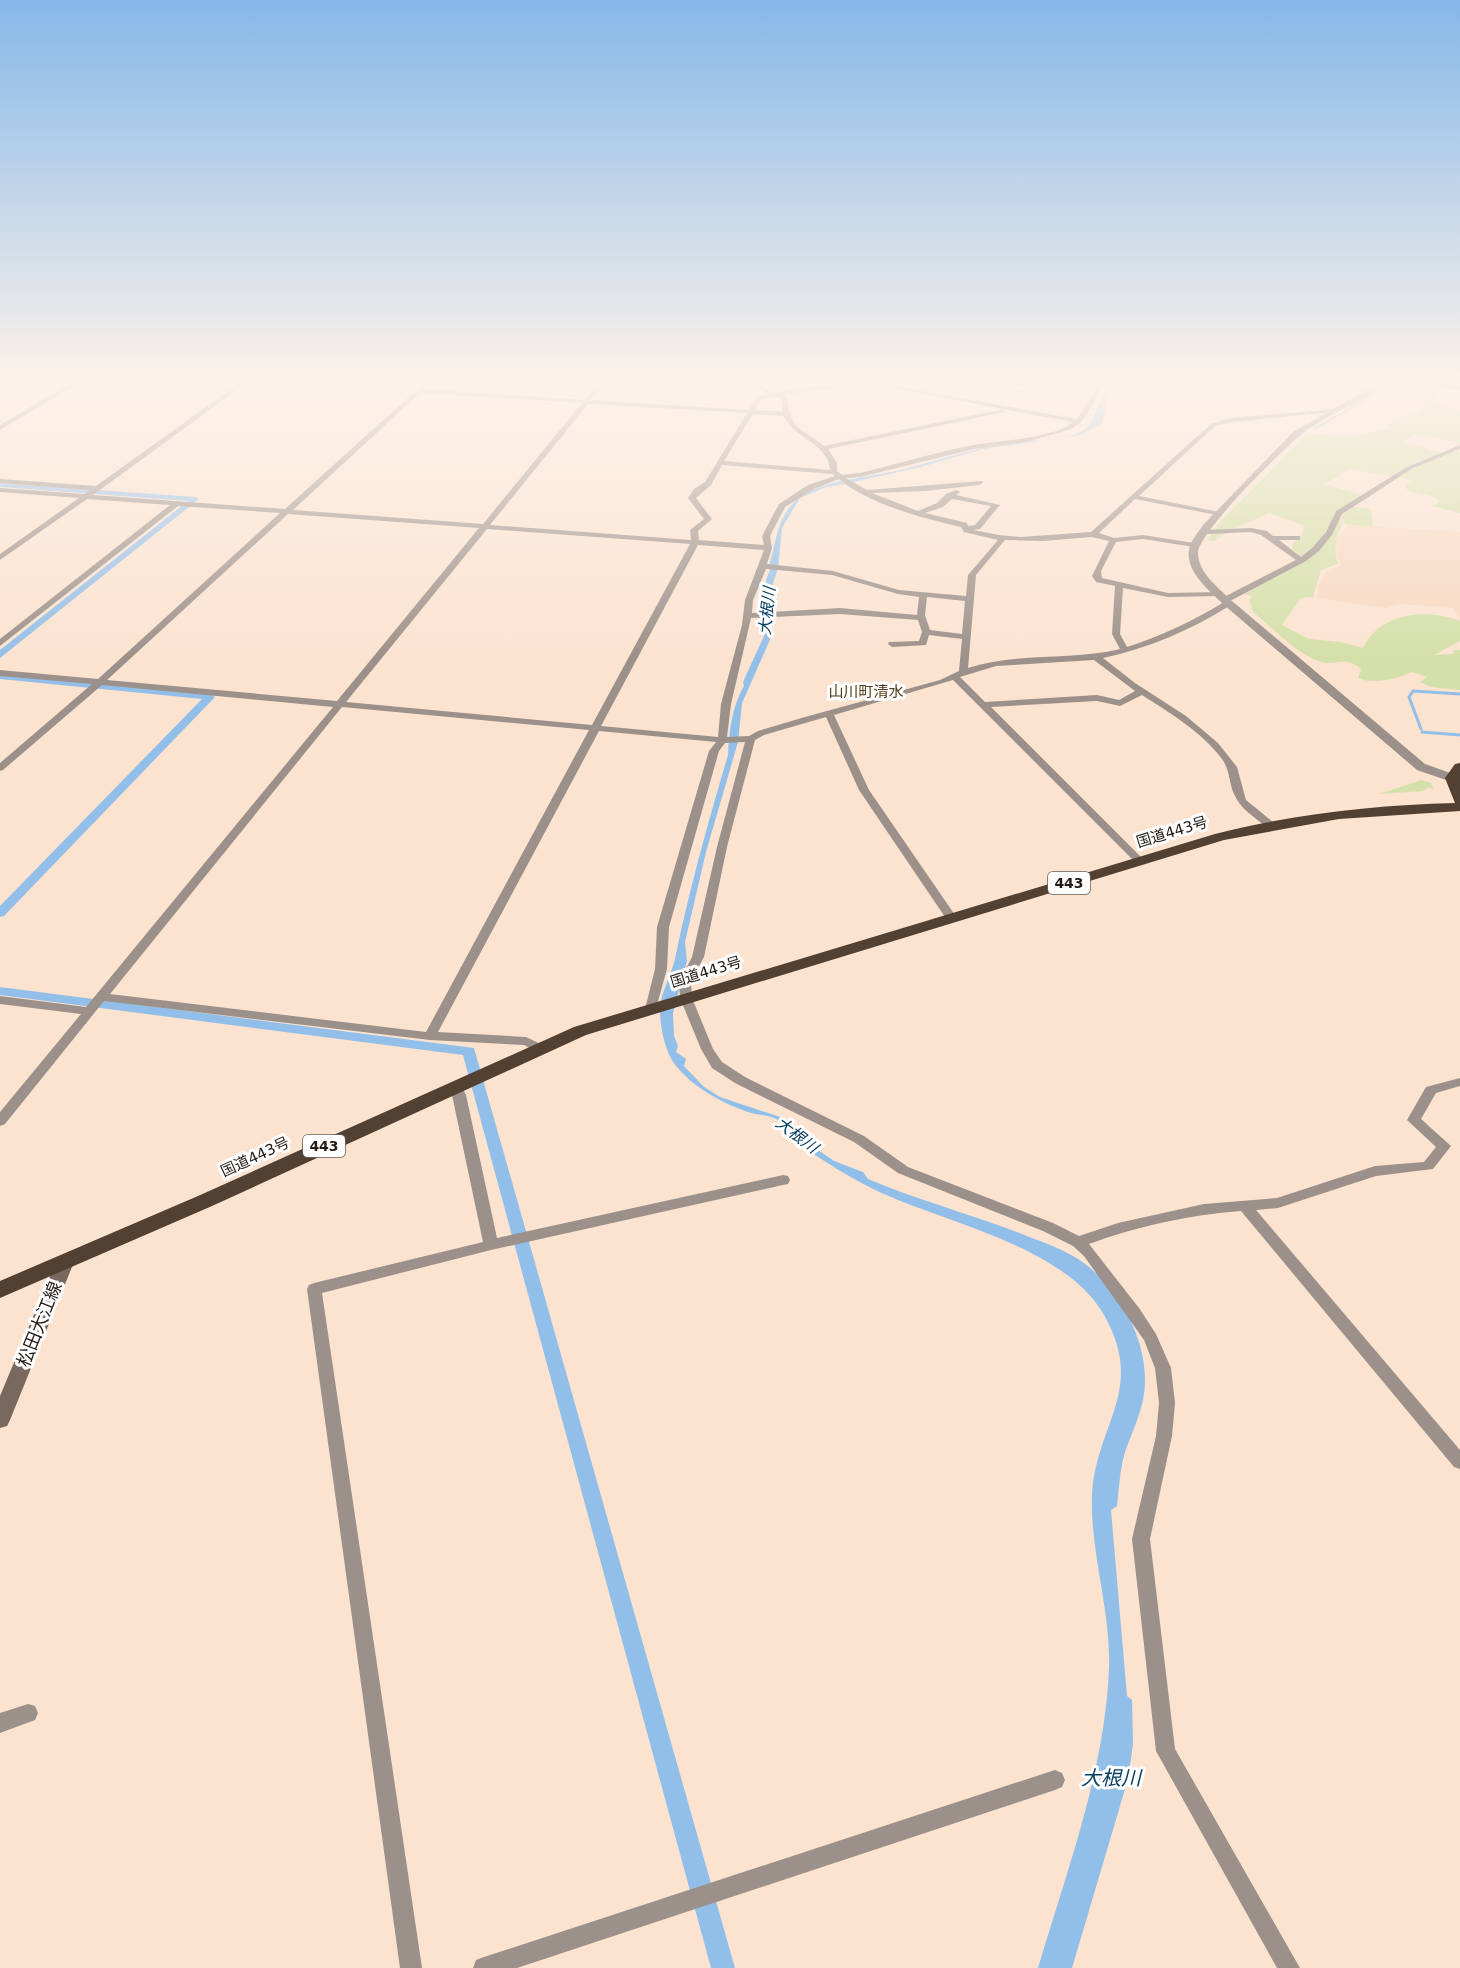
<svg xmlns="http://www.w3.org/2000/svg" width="1460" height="1968" font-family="'DejaVu Sans','Noto Sans JP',sans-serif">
	<rect width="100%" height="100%" fill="#fbe3d0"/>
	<!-- built -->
	<path fill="#f8d9c1" d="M1348,525L1460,532V620L1454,608L1399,604L1386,608L1317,598L1318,586L1328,570L1341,565L1337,556L1336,541Z"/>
	<!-- green -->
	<g fill="#d4e0a9">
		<path d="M1436,386L1460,389V391L1435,389V401L1460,412V443L1415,434L1402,442L1442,453L1414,463L1391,476L1350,469L1325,484L1361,495L1334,514L1329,529L1322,538L1301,557L1293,550L1292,544L1300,538L1304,527L1302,525L1269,513L1227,532L1215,541L1207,540L1219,523L1304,437L1322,434L1345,438L1392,428L1387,425L1404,415L1412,416L1427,407L1421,401C1424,392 1427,388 1436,386Z"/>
		<path d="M1455,451L1460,452V513L1432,506L1439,502L1435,497L1408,491L1405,486L1413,481L1399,477L1415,466Z"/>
		<path d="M1353,507L1371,509L1373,527L1345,524L1341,515Z"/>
		<path d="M1339,516L1343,523C1336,537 1333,549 1338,564L1321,570L1313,597L1301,598L1282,625L1309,639L1341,642L1363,648C1380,612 1427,608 1460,621V641L1434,655L1453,654L1454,650H1460V690L1431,687L1420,682L1427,677L1412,672C1395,679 1376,685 1358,678L1361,669C1346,655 1334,666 1321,662C1296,654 1273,628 1253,612L1250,602L1251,596L1244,594L1304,560Z"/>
		<path d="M1421,780L1431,783L1434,790L1429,787L1423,791L1379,794Z"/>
	</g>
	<!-- water -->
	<path fill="#92bfe9" d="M1106,384L1115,386L1107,401L1102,423L1080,435L983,449L921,467L840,485L826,487L800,498L782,528L778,568L772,587L769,611L772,635L742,703L738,742L706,852L685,942L687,961L673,1013L674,1036L678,1046L676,1052L686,1059L684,1066L704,1087L720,1097L780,1117L792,1132L834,1161L863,1172L868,1179C920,1201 974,1215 1027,1236C1045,1243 1065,1250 1081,1261C1118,1286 1146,1337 1145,1382C1145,1406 1133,1429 1125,1452C1120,1469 1119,1488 1117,1506L1111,1510L1127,1696L1132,1700L1133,1744L1128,1779L1072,1968H1038C1067,1870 1105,1771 1109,1668C1111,1610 1090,1553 1092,1496C1095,1425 1147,1390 1104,1315C1066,1248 951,1224 884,1194C868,1187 852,1178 837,1169C828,1163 793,1142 788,1135C782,1128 784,1122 774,1118C765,1114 754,1115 745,1111C720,1102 693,1087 676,1066C665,1052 660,1028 660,1009C660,995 671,975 675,959C689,890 708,823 728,755C729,732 732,706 744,686L743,682L764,636L763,605L766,580L770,570L769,566C777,540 776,516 800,497C819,482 871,476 896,471C934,462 971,448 1010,443C1030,440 1070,441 1086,429C1092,424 1104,393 1106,384Z"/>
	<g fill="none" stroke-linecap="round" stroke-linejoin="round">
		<!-- stream-far1 -->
		<g stroke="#92bfe9" stroke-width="2">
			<path d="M967,384L991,385L1008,391L1068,389L1071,386"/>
			<path d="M1315,428L1392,385L1401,384"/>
		</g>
		<!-- stream -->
		<g stroke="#92bfe9" stroke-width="3">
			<path d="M1421,729L1409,697L1413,691L1460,694"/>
			<path d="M1422,732L1460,735"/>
		</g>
		<!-- canal -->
		<g fill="#92bfe9" fill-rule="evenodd">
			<path d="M0,483L195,497L199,499L0,658V650L188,501L0,487Z"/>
			<path d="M0,673L210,694L215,697L4,916L0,917V906L202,699L0,679Z"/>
			<path d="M0,987L474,1048L735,1968H711L463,1055L0,995Z"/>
		</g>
		<!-- minor -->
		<g fill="#9c918a" fill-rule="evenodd">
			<path d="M70,384H77L0,430V425Z"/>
			<path d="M238,384H245L93,495L285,509L423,384H429L424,389L585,400L598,384H604L591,400L749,410L757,397L769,394L751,384H758L775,393L801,387L857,384L854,386L785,394L787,396C790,430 800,427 824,446L1003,409L872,384H884L1077,419L1099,384H1105L1083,420L1072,429L1030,441L974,449L860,477L846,478L867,490L982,481L983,483L979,485L925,491L872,493L918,511L937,503L946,494L956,490L960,492L956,495L1000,505L980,529L973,530L999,535L1021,537L1091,532L1211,424L1232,418L1335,409L1336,410L1333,412L1232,422L1215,426L1139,496L1219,512H1222V516L1135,499L1099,533L1114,538L1143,535L1194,543L1198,545L1194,547L1143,539L1116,542L1101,571L1102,578L1168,593L1219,592L1223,594L1219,596L1168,597L1123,588L1120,634L1127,647C1161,636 1193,621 1224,602L1221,600L1222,598L1296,560L1261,535L1251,532L1209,534H1206V530L1251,528L1267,531L1273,536H1300V540H1279L1301,557L1313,547L1326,532L1336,511L1407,467L1460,445V449L1411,469L1384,487L1342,514L1332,535L1319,551L1306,561L1230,601L1232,603L1231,605C1191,630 1149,648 1103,658L1135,683L1186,716L1218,743L1237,767L1246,800L1274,823L1275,825L1274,827H1266C1255,817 1240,809 1234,794C1229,783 1230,770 1222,759C1202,732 1170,713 1142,695L1120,706L1097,701L991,707L1141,857L1136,860L1132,859L953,680L834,715L869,790L957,918L955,920H947L859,790L826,717L764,735L755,740L727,847L704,957L691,982L692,998L713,1049L722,1062L745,1077L864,1136L908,1167L1053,1223L1079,1236L1118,1223L1204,1204L1277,1198L1375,1166L1424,1162L1436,1147L1407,1120L1426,1087L1460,1078V1086L1436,1093L1421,1119L1451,1146L1433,1169L1376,1176L1278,1208L1256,1210L1460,1450V1469L1454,1467L1241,1211C1189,1215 1138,1226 1089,1244L1139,1308L1156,1334L1171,1368L1175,1403L1172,1436L1150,1539L1175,1749L1300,1968H1277L1156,1751L1132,1539L1156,1436L1159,1403L1155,1368L1144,1340L1084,1256L1073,1246L1043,1231L898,1173L854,1142L735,1083L712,1068L701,1049L680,998L679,982L692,957L717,847L745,742L725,743L719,751L669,927L667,969L655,1012L651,1013L645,1009L655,969L657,927L709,751L716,742L599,731L438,1032L526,1037L543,1045L545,1048L543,1051H535L524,1045L430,1040L104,1001L5,1124L0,1126V1112L81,1014L0,1004V996L86,1007L333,707L102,685L3,770L0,771V763L92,684L0,676V670L98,679L280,513L178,506L0,646V639L170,505L87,499L0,560V554L79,498L0,492V488L84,494L90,490L0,483V479L96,486ZM420,393L582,403L483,524L293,510ZM774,397L781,398L783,412L755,410L761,399ZM588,404L747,413L705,482L694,489L688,498L704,519L690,530L691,540L490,525ZM1003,409L1073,422C1053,439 1001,440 974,445C936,452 898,464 860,473L842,475L837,471V463L828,449L1005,412ZM753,414L784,416C793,439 828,442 830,470L724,461ZM722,465L832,474L835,476L808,485L779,504L762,536L764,545L699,540L698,531L712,519L696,498L711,485ZM839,479C870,505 923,518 961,527L964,532L998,540L968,575L966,596L899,590L833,571L767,564L772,548L770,536L785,507L814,489ZM952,499L991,506L975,525L968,526L967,523L925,513L943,507ZM288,514L479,528L337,701L107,680ZM487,529L690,544L592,725L346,702ZM1092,537L1109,541L1092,576L1096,582L1115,586L1112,634L1120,649C1070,661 1017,652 968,668L976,575L1005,540L1043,541ZM698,545L764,550L745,600L742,625L721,704L718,737L601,726ZM766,569L832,575L898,594L919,597L917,615L840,608L752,613L753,600ZM927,597L965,601L962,634L930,630L925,615ZM840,614L918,620L922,632L919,641L889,642L888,644L892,647L926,645L929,635L962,639L959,671L940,680L805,717L758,731L749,736L727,737L731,704L751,618ZM1094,660L1135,691L1119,700L1097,695L985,702L960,677L996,666ZM342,707L589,730L426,1032L110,994Z"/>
			<path d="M455,1083L460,1084L466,1095L497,1238L783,1175L788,1176L790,1180L788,1184L783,1185L491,1250L322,1293L422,1968H400L307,1289L309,1285L314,1283L483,1242L452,1095L448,1087Z"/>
			<path d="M28,1704L35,1706L38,1713L35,1720L0,1733V1713Z"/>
			<path d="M1055,1770L1062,1773L1065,1780L1062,1787L1055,1790L517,1968H473L476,1960L484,1957Z"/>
		</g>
		<!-- tertiary -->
		<path fill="#9c918a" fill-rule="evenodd" d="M1377,384H1386C1364,402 1334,411 1310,428C1290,441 1198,532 1198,553C1198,573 1219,588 1232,601L1425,764L1456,775L1458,778L1456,781L1452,782L1417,770L1224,605C1211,592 1185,572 1189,550C1190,541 1198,533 1203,525L1293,432Z"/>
		<!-- secondary -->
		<g fill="#78685e" fill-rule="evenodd">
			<path d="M1010,384H1177L1173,386H1014Z"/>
			<path d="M1425,384L1460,385V389L1429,386Z"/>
			<path d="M65,1255L72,1257L74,1262L10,1420L7,1426L0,1428V1396L56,1262L58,1257Z"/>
		</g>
		<!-- trunk -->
		<path fill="#524032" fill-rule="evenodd" d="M1460,763V811L1339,819L1224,840L586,1035L212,1206L0,1298V1281L198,1196L574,1027L1215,834C1294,814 1374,805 1455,803L1445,778L1455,764Z"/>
	</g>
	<!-- sky -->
	<linearGradient id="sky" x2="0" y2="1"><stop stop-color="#85b8e8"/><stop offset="0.58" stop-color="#fdf2ea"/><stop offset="1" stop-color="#fdf2ea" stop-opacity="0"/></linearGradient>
	<rect width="1460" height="659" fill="url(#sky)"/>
	<g text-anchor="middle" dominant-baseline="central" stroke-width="6" stroke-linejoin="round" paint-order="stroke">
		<!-- shield labels -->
		<g fill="#fff" stroke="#665f5a" stroke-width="1.5">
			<rect x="1048" y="872" width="42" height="22" rx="4.5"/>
			<rect x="303" y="1135" width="42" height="22" rx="4.5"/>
		</g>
		<g font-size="14" font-weight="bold" fill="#241b14">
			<text x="1069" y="883">443</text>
			<text x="324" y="1146">443</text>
		</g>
		<!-- far-quarter labels -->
		<g font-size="15" fill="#513a17" stroke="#fff">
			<text x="866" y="692">山川町清水</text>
		</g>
		<!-- street labels -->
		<g font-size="15" fill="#241b14" stroke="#fff">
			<text transform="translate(1172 832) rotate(-17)">国道443号</text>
			<text transform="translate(706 972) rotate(-17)">国道443号</text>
			<text transform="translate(255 1157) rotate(-25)">国道443号</text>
		</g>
		<!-- water labels -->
		<g font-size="16" font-style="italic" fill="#093e64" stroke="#fff">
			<text transform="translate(767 611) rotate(-84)">大根川</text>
			<text transform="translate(797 1135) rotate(37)">大根川</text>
		</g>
		<!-- near-street labels -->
		<g font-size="18" fill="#241b14" stroke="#fff">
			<text transform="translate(39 1324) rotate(-68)">松田大江線</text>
		</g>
		<!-- near-water labels -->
		<g font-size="20" font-style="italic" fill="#093e64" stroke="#fff">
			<text x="1111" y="1778">大根川</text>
		</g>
	</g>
</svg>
